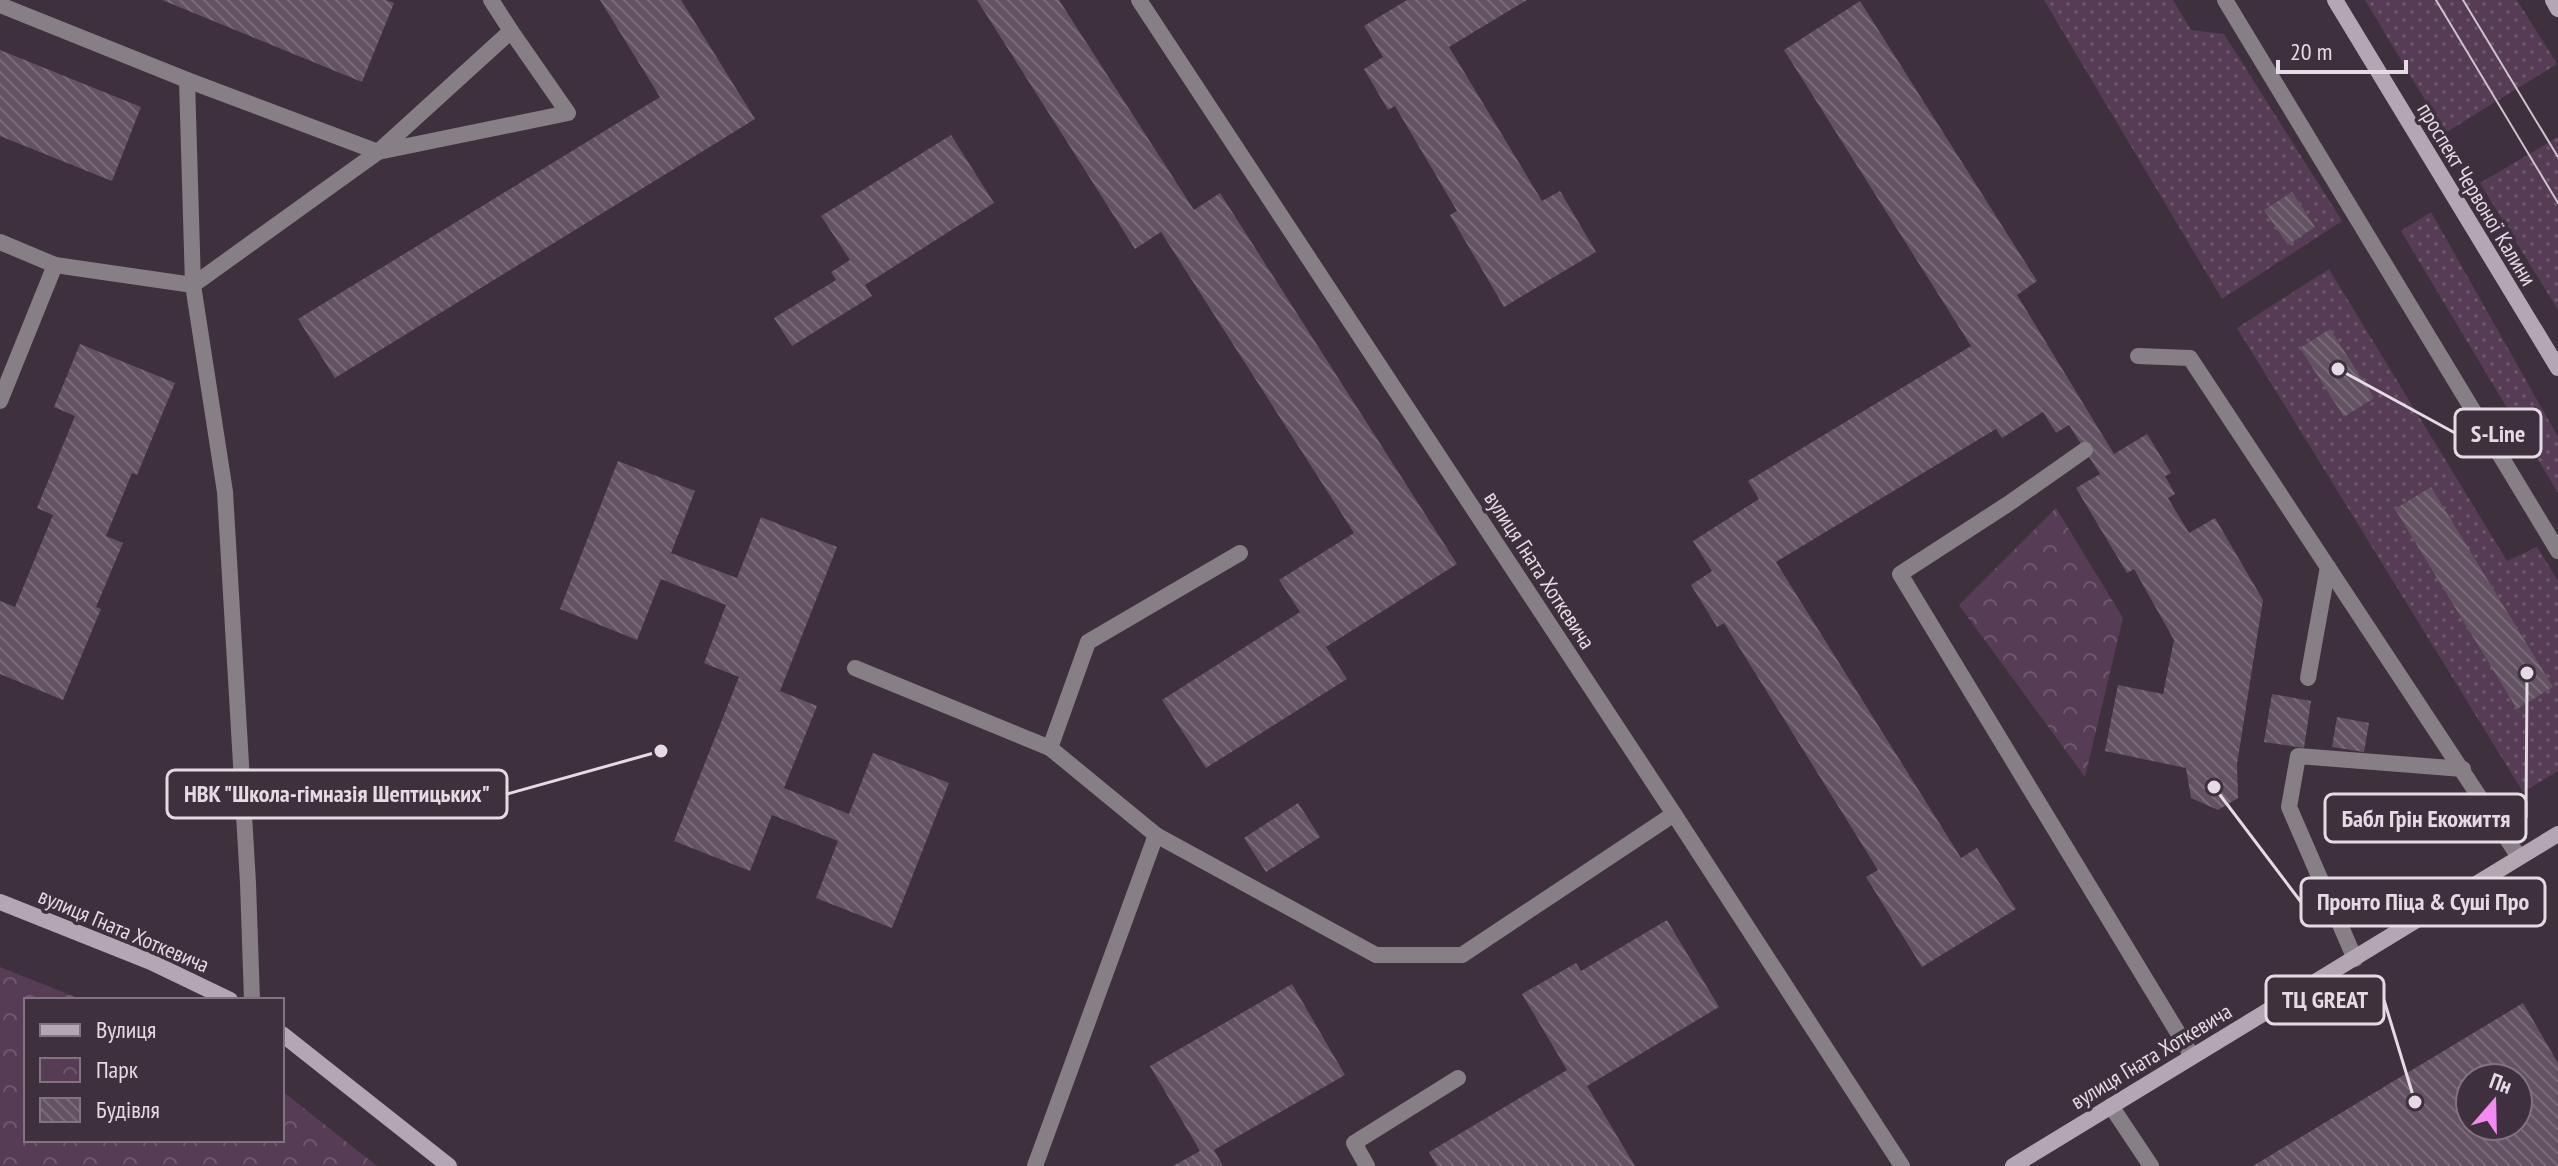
<svg xmlns="http://www.w3.org/2000/svg" width="2558" height="1166" font-family="'PT Sans Narrow',sans-serif">
	<defs>
		<pattern id="grass-dots" width="8" height="8" patternUnits="userSpaceOnUse" patternTransform="scale(2)"><rect width="8" height="8" fill="#563c55"/><path d="M2 2h.1M6 6h.1" fill="none" stroke="#6e586d" stroke-width="1.8" stroke-linecap="round"/></pattern>
		<pattern id="park-crowns" width="20" height="18" patternUnits="userSpaceOnUse" patternTransform="scale(2)"><rect width="20" height="18" fill="#563c55"/><path d="M2 6a3 3 0 1 1 6 0M12 15a3 3 0 1 1 6 0" fill="none" stroke="#6e586d"/></pattern>
		<pattern id="building-back-hatch" width="6" height="6" patternUnits="userSpaceOnUse" patternTransform="scale(2)"><rect width="6" height="6" fill="#635362"/><path d="M-1 5l2 2M0 0l6 6M5-1l2 2" fill="none" stroke="#796b78"/></pattern>
	</defs>
	<rect width="100%" height="100%" fill="#3f303e"/>
	<!-- grass -->
	<g fill="url(#grass-dots)">
		<path d="M2044,0H2173L2191,30L2224,34L2342,221L2222,299Z"/>
		<path d="M2365,0H2517L2557,64L2445,133Z"/>
		<path d="M2558,137V310L2480,183Z"/>
		<path d="M2431,212L2558,437V493L2401,231Z"/>
		<path d="M2329,269L2507,561L2537,547L2558,581V771L2523,792L2237,328Z"/>
	</g>
	<!-- park -->
	<g fill="url(#park-crowns)">
		<path d="M2056,508L2123,618L2085,777L1959,605Z"/>
		<path d="M0,967L83,1000H26V1140H282V1091L377,1166H0Z"/>
	</g>
	<!-- building -->
	<g fill="url(#building-back-hatch)" fill-rule="evenodd">
		<path d="M162,0H386L394,3L362,82Z"/>
		<path d="M600,0H681L755,119L335,378L298,319L660,97Z"/>
		<path d="M977,0H1059L1194,210L1220,193L1457,564L1326,647L1347,679L1206,768L1162,700L1300,612L1279,580L1354,533L1161,232L1135,249Z"/>
		<path d="M1407,0H1527L1449,47L1542,201L1560,191L1596,252L1504,307L1450,215L1457,211L1395,106L1388,110L1364,69L1383,57L1364,26Z"/>
		<path d="M1860,1L2037,281L2017,295L2114,454L2147,434L2171,473L2165,476L2175,494L2168,498L2189,533L2215,518L2263,600L2237,764L2238,798L2218,810L2191,798L2186,768L2105,751L2118,685L2163,694L2174,640L2134,569L2127,573L2076,488L2100,474L2069,425L2056,433L2043,412L2002,438L1996,429L1776,562L1961,858L1977,848L2016,909L1922,967L1866,877L1878,870L1724,623L1717,627L1691,585L1712,571L1693,541L1759,499L1748,481L1971,346L1784,50Z"/>
		<path d="M0,50L141,107L112,181L0,136Z"/>
		<path d="M951,135L994,203L865,285L872,296L792,346L774,318L836,280L831,272L850,260L821,216Z"/>
		<path d="M2292,192L2315,227L2288,245L2264,210Z"/>
		<path d="M2330,329L2374,398L2344,417L2300,348Z"/>
		<path d="M80,344L175,383L137,475L132,473L106,536L123,543L96,607L101,609L63,700L0,674V601L15,607L53,515L37,508L75,416L54,407Z"/>
		<path d="M618,461L695,491L671,553L737,578L761,517L837,547L780,691L817,706L784,788L849,814L873,753L949,783L892,928L816,898L838,841L772,815L750,871L674,841L739,677L704,663L726,605L661,579L637,640L560,609Z"/>
		<path d="M2431,487L2553,687L2517,709L2395,509Z"/>
		<path d="M2272,694L2311,701L2304,748L2264,742Z"/>
		<path d="M2337,717L2369,723L2364,752L2332,747Z"/>
		<path d="M1298,803L1320,837L1266,872L1244,838Z"/>
		<path d="M1667,920L1719,1007L1587,1086L1635,1166H1437L1429,1152L1567,1070L1522,994L1576,963L1581,971Z"/>
		<path d="M1292,984L1345,1075L1214,1150L1223,1166H1173L1200,1151L1150,1066Z"/>
		<path d="M2523,1003L2558,1063V1166H2253ZM2470,1078H2518V1126H2470Z"/>
	</g>
	<g fill="none" stroke-linecap="round" stroke-linejoin="round">
		<!-- lane -->
		<g stroke="#867f86" stroke-width="16">
			<path d="M2225,0L2558,551"/>
			<path d="M0,5L187,80L378,152L568,113L511,31"/>
			<path d="M187,80L193,285"/>
			<path d="M0,242L55,265L193,285L225,492L248,883L252,1000"/>
			<path d="M193,285L378,152L511,31L491,0"/>
			<path d="M2138,356L2190,358L2519,857"/>
			<path d="M0,401L55,265"/>
			<path d="M2085,450L2008,504L1900,574L2192,1056"/>
			<path d="M855,668L1050,748"/>
			<path d="M2308,678L2328,567"/>
			<path d="M1156,835L1050,748L1088,642L1240,553"/>
			<path d="M2355,959L2289,807L2298,756L2463,769"/>
			<path d="M2111,1106L2151,1166"/>
			<path d="M1035,1166L1156,835L1376,955H1462L1674,814"/>
			<path d="M1367,1166L1354,1143L1458,1078"/>
		</g>
		<!-- street -->
		<path stroke="#867f86" stroke-width="16" d="M1139,0L1674,814L1902,1166"/>
		<!-- secondary -->
		<g stroke="#b4a7b3" stroke-width="16">
			<path d="M2335,0L2558,368"/>
			<path d="M2553,0L2558,9"/>
			<path d="M0,902L151,962L230,1000"/>
			<path d="M282,1034L449,1166"/>
			<path d="M2013,1166L2558,834"/>
		</g>
		<!-- tram -->
		<g stroke="#cec3cd" stroke-width="2">
			<path d="M2436,0L2558,203"/>
			<path d="M2463,0L2558,157"/>
		</g>
	</g>
	<g text-anchor="middle" dominant-baseline="central" stroke-width="7" stroke-linejoin="round" paint-order="stroke">
		<!-- street labels -->
		<g font-size="22" fill="#e5dbe4" stroke="#3f303e">
			<text transform="translate(2477 194) rotate(59)">проспект Червоної Калини</text>
			<text transform="translate(1540 570) rotate(57)">вулиця Гната Хоткевича</text>
			<text transform="translate(124 930) rotate(23)">вулиця Гната Хоткевича</text>
			<text transform="translate(2151 1056) rotate(-31)">вулиця Гната Хоткевича</text>
		</g>
	</g>
	<!-- callouts -->
	<path fill="none" stroke="#e5dbe4" stroke-width="3" d="M2338 369L2455 433M661 751L507 794M2527 673L2526 818M2214 787L2301 902M2415 1102L2384 1000"/>
	<g fill="#e5dbe4" stroke="#3f303e" stroke-width="3">
		<circle cx="2338" cy="369" r="8"/>
		<circle cx="661" cy="751" r="8"/>
		<circle cx="2527" cy="673" r="8"/>
		<circle cx="2214" cy="787" r="8"/>
		<circle cx="2415" cy="1102" r="8"/>
	</g>
	<g fill="#3f303e" stroke="#e5dbe4" stroke-width="3">
		<rect x="2455" y="409" width="86" height="48" rx="8"/>
		<rect x="167" y="770" width="340" height="48" rx="8"/>
		<rect x="2325" y="794" width="201" height="48" rx="8"/>
		<rect x="2301" y="878" width="244" height="48" rx="8"/>
		<rect x="2266" y="976" width="118" height="48" rx="8"/>
	</g>
	<g font-size="24" text-anchor="middle" font-weight="bold" fill="#e5dbe4">
		<text x="2498" y="442">S-Line</text>
		<text x="337" y="802">НВК "Школа-гімназія Шептицьких"</text>
		<text x="2426" y="827">Бабл Грін Eкожиття</text>
		<text x="2423" y="910">Пронто Піца &amp; Суші Про</text>
		<text x="2325" y="1008">ТЦ GREAT</text>
	</g>
	<!-- legend -->
	<rect x="24" y="998" width="260" height="144" fill="#3f303e" stroke="#817480" stroke-width="2"/>
	<rect x="40" y="1024" width="40" height="12" fill="#b4a7b3" stroke="#817480" stroke-width="2"/>
	<text x="96" y="1038" font-size="24" fill="#e5dbe4">Вулиця</text>
	<rect x="40" y="1058" width="40" height="24" fill="url(#park-crowns)" stroke="#817480" stroke-width="2"/>
	<text x="96" y="1078" font-size="24" fill="#e5dbe4">Парк</text>
	<rect x="40" y="1098" width="40" height="24" fill="url(#building-back-hatch)" stroke="#817480" stroke-width="2"/>
	<text x="96" y="1118" font-size="24" fill="#e5dbe4">Будівля</text>
	<!-- north arrow -->
	<g transform="translate(2494 1102) rotate(20)"><circle r="38" fill="#3f303e" stroke="#817480" stroke-width="2"/>
	<path d="M0-6L14 30L0 20L-14 30Z" fill="#f389f1"/>
	<text y="-12" font-size="22" font-weight="bold" text-anchor="middle" fill="#e5dbe4">Пн</text>
	</g>
	<!-- scale -->
	<path d="M2278 60v12h128v-12" fill="none" stroke="#e5dbe4" stroke-width="4"/>
	<text x="2290" y="60" font-size="24" fill="#e5dbe4" stroke="#3f303e" stroke-width="6" paint-order="stroke">20 m</text>
</svg>
